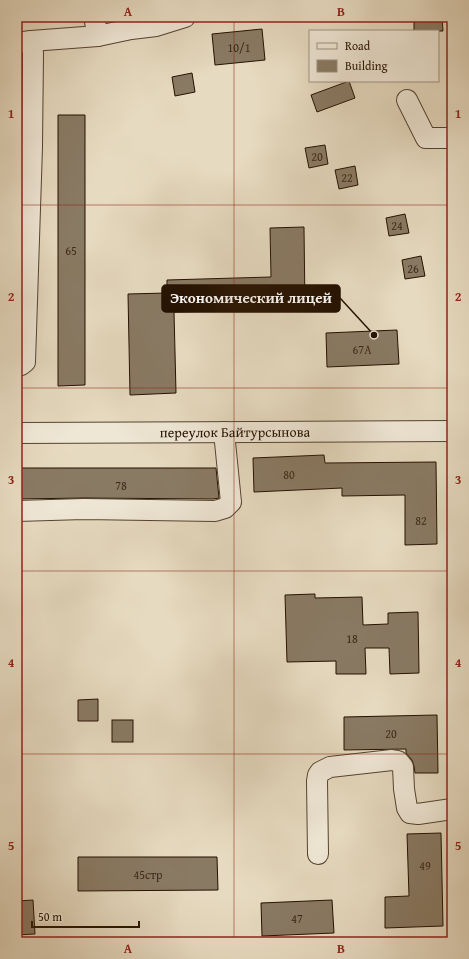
<svg xmlns="http://www.w3.org/2000/svg" width="469" height="959" font-family="'Gentium Book Plus',serif">
	<rect width="100%" height="100%" fill="#e6dac0"/>
	<filter id="stains"><feTurbulence type="fractalNoise" baseFrequency=".005" numOctaves="4"/><feColorMatrix values="0 0 0 0 .2 0 0 0 0 .09 0 0 0 0 .02 0 0 0 .5 -.17"/></filter>
	<radialGradient id="worn" r=".72"><stop offset=".6" stop-color="#630" stop-opacity="0"/><stop offset="1" stop-color="#630" stop-opacity=".3"/></radialGradient>
	<!-- building -->
	<g fill="#897a64" stroke="#241101">
		<path d="M414,17H442L443,31H414Z"/>
		<path d="M262,29L265,60L215,65L212,34Z"/>
		<path d="M192,73L195,92L175,96L172,77Z"/>
		<path d="M349,81L355,98L317,112L311,95Z"/>
		<path d="M58,115H85V385L58,386Z"/>
		<path d="M325,145L328,164L309,168L305,148Z"/>
		<path d="M355,166L358,185L339,189L335,170Z"/>
		<path d="M405,214L409,233L389,236L386,218Z"/>
		<path d="M304,227L305,309L174,312L176,393L130,395L128,294L167,293V280L271,277L270,228Z"/>
		<path d="M421,256L425,276L405,279L402,260Z"/>
		<path d="M397,330L399,364L327,367L326,333Z"/>
		<path d="M324,455L325,463L436,462L437,544L405,545V495L342,496V488L254,492L253,458Z"/>
		<path d="M17,468H216L219,498L213,499L84,498L17,499Z"/>
		<path d="M315,594V598L362,597L363,625L388,624V613L418,612L419,673L390,674L389,648H365L366,674H336V661L287,662L285,595Z"/>
		<path d="M98,699V721H78V700Z"/>
		<path d="M437,715L438,773H415L414,766L412,760L406,753V749L344,750V717Z"/>
		<rect x="112" y="720" width="21" height="22"/>
		<path d="M441,833L443,926L385,928V897L409,896L407,834Z"/>
		<path d="M78,857H217L218,890L78,891Z"/>
		<path d="M33,900L35,934L17,935V901Z"/>
		<path d="M332,900L334,933L262,936L261,903Z"/>
	</g>
	<g fill="none" stroke-linecap="round" stroke-linejoin="round">
		<defs>
			<g id="minor">
				<path d="M94,17L98,36"/>
				<path d="M17,43L31,41L98,36L131,29L156,26L185,17"/>
				<path d="M407,100L426,138H452"/>
				<path d="M17,366L21,365L25,362L32,147L33,53L31,41"/>
				<path id="s1" d="M17,433L452,431"/>
				<path d="M17,511L84,509L215,511L225,508L231,502L224,432"/>
				<path d="M318,854L317,781L318,775L320,772L330,767L392,760L398,761L403,767L404,789L407,808L410,813L418,814L452,809"/>
			</g>
		</defs>
		<!-- minor casing -->
		<use href="#minor" stroke="#544331" stroke-width="22"/>
		<!-- minor -->
		<use href="#minor" stroke="#efe7d6" stroke-width="20"/>
	</g>
	<!-- grid -->
	<path fill="none" stroke="#8f2418" stroke-width="1" stroke-opacity="0.55" d="M234,17V942M17,205H452M17,388H452M17,571H452M17,754H452"/>
	<g text-anchor="middle" dominant-baseline="central" stroke-width="4" stroke-linejoin="round" paint-order="stroke">
		<!-- number labels -->
		<g font-size="12" fill="#3d2b1a">
			<text x="239" y="47">10/1</text>
			<text x="317" y="156">20</text>
			<text x="347" y="177">22</text>
			<text x="397" y="225">24</text>
			<text x="71" y="250">65</text>
			<text x="413" y="268">26</text>
			<text x="362" y="349">67А</text>
			<text x="289" y="474">80</text>
			<text x="121" y="485">78</text>
			<text x="421" y="520">82</text>
			<text x="352" y="638">18</text>
			<text x="391" y="733">20</text>
			<text x="425" y="865">49</text>
			<text x="148" y="874">45стр</text>
			<text x="297" y="918">47</text>
		</g>
		<!-- street labels -->
		<g font-size="14" fill="#241101" stroke="#efe7d6">
			<text stroke="none"><textPath href="#s1" startOffset="218">переулок Байтурсынова</textPath></text>
		</g>
	</g>
	<!-- callouts -->
	<path fill="none" stroke="#241101" stroke-width="1.5" d="M374 335L340 298"/>
	<circle fill="#241101" stroke="#efe7d6" stroke-width="1.5" cx="374" cy="335" r="4"/>
	<rect fill="#241101" stroke="#241101" stroke-width="1.5" x="162" y="285" width="178" height="27" rx="4"/>
	<g font-size="15" text-anchor="middle" font-weight="bold" fill="#fff">
		<text x="251" y="303">Экономический лицей</text>
	</g>
	<!-- margin -->
	<rect width="469" height="959" fill="none" stroke="#e6dac0" stroke-width="44"/>
	<!-- legend -->
	<rect x="309" y="30" width="130" height="52" fill="#efe7d6" stroke="#9e9181"/>
	<rect x="317" y="43" width="20" height="6" fill="#efe7d6" stroke="#9e9181"/>
	<text x="345" y="50" font-size="12" fill="#241101">Road</text>
	<rect x="317" y="60" width="20" height="12" fill="#897a64" stroke="#9e9181"/>
	<text x="345" y="70" font-size="12" fill="#241101">Building</text>
	<!-- scale -->
	<path d="M32 921v6h107v-6" fill="none" stroke="#241101" stroke-width="2"/>
	<text x="38" y="921" font-size="12" fill="#241101" stroke="#efe7d6" stroke-width="3" paint-order="stroke">50 m</text>
	<rect x="22" y="22" width="425" height="915" fill="none" stroke="#8f2418" stroke-width="1.5"/>
	<g font-size="13" text-anchor="middle" font-weight="bold" fill="#8f2418">
		<text x="128" y="16">A</text>
		<text x="341" y="16">B</text>
		<text x="11" y="118">1</text>
		<text x="458" y="118">1</text>
		<text x="11" y="301">2</text>
		<text x="458" y="301">2</text>
		<text x="11" y="484">3</text>
		<text x="458" y="484">3</text>
		<text x="11" y="667">4</text>
		<text x="458" y="667">4</text>
		<text x="11" y="850">5</text>
		<text x="458" y="850">5</text>
		<text x="128" y="953">A</text>
		<text x="341" y="953">B</text>
	</g>
	<rect width="100%" height="100%" filter="url(#stains)"/>
	<rect width="100%" height="100%" fill="url(#worn)"/>
</svg>
